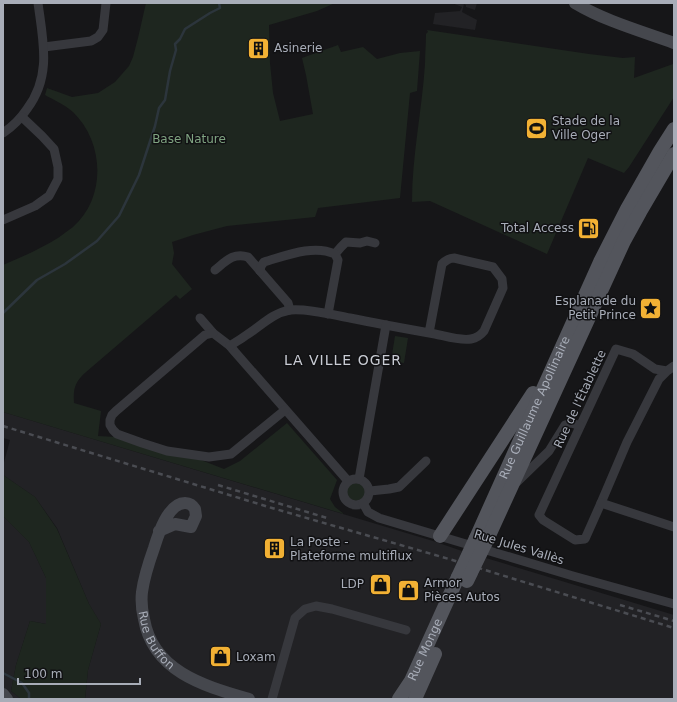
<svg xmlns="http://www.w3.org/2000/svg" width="677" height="702" font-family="'DejaVu Sans',sans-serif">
	<rect width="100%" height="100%" fill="#161618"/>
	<!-- built -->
	<g fill="#222225">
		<path d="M452,3H477L475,10L466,7V5L464,4L462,12L477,20L475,30L433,24L435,13L460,11L462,7Z"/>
		<path d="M3,412L433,541L462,551L455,569L478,575L486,558L674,615V699H85L88,670L101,624L89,604L57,528L35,497L3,475V466L10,440L3,438Z"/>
		<path d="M3,516L29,542L46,578V624L30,621L16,665L11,691L21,699H3Z"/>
	</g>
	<!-- green -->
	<g fill="#1e261f">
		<path d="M146,3H335L317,11L269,25L270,63L273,93L280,121L313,114L306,75L302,58L338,45L341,52L363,47L377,59L400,53L420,51L417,91L410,93L400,198L318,208L315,217L227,226L193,235L172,242L174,253L172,264L192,289L180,299L176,295L86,372C75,382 73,388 74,403L101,411L98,436L116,437L159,452L201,460L224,469L240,461L287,423L337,480L330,499L335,507L344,514L3,412V265C22,257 40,249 58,238C63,234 68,231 73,227C106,198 105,143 73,112C65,105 54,100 45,95L47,88L72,97L98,93L115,82L129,66L133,57L138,38Z"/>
		<path d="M427,30L589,54L623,58L635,57L634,78L673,64L674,65V97L629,167L624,173L588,158L547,254L430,201L412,202C412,156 422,110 425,64C425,54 426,44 426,34L428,32Z"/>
		<path d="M395,336L408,338L404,363L391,361Z"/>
		<path d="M3,475L35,497L57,529L89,604L101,624L88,670L85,699H21L11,691L16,665L30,621L46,624V578L29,542L3,516Z"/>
		<circle cx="356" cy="492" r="9"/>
	</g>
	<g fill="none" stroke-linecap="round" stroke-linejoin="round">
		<!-- stream -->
		<g stroke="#2c353c" stroke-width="2.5">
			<path d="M3,313L37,280L65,264L97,241L119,216L139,175L155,126L159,108L165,100L170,71L176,50L175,44L180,39L185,29L210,13L220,8L219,3"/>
			<path d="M3,673L22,683L29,693V699"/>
		</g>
		<!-- street -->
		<g stroke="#37383d" stroke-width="9">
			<path d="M44,47L91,41L98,37L103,30L106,3"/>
			<path d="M3,133C12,127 21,118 27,109C52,76 43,41 38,3"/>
			<path d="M3,220L35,206L49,196L58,179V167L54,149L42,136L22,117"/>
			<path d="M335,254L341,247L346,242L360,243L367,241L375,243"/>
			<path d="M215,270C225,262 233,252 248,257L288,303L290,310"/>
			<path d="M260,271L261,266L264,262C285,256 313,244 335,254L338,260L328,314"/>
			<path d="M200,318L213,333L230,346L235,352L348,481"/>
			<path d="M213,333L205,335L116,411L112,415L110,420V425L113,430L117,434L142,443L167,451L209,457L231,454L285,410"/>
			<path d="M230,346C235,342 240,340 245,336C260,327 272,313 290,310C308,308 333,315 350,318C379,324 407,329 435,334C445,336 460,341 471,339C477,338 480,336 484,331L503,288L502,279L493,267L454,258C449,258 446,260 442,264L429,333"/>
			<path d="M667,371L655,369L633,354L616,349L539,515L543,520L575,540L585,539L601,503L627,442L659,379L667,371L674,366"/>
			<circle cx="356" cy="492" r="13"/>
			<path d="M359,479L386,325"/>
			<path d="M517,482L549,451L565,425L572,423L580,426"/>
			<path d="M370,491L389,489L399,487L426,461"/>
			<path d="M363,503L368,512L379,518L573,576L674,604"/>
			<path d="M601,503L674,527"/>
			<path d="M272,699L295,618L305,609L316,606L332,609L406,630"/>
		</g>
		<!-- secondary -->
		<g stroke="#45474d" stroke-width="12">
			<path d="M575,3C605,21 641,31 674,43"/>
			<path id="s1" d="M159,531L175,524L191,527L196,516L195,509C192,505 190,503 185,503C168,503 158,535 154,548C149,562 144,577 142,592C141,601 142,611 144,619C153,672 205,686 249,699"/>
			<path d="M3,694L7,699"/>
		</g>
		<!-- primary -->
		<g stroke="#53555c" stroke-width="14">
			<path d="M440,536L533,393"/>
			<path id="s2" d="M476,538L600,262L627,209L660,151L674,129"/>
			<path d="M486,542L624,241L640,212L674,154"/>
			<path id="s3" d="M399,699L411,681L458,577"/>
			<path d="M415,699L435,654"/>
		</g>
		<!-- rail -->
		<g stroke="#4a4c52" stroke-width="2.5" stroke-dasharray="5 4" stroke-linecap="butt">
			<path d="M3,426L272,508L449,559L674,628"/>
			<path d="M218,485L327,518"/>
			<path d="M620,605L674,621"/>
		</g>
		<!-- primary-bridge -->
		<g stroke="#53555c" stroke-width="14">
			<path d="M458,577L476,538"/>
			<path d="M467,581L486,542"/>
		</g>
	</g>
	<!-- icons -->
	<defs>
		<symbol id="building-square" viewBox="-11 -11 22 22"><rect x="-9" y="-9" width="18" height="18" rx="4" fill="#f2b134" stroke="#111113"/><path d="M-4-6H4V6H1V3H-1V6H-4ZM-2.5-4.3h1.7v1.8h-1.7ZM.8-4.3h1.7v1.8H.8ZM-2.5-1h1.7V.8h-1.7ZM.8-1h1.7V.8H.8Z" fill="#111"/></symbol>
		<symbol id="stadium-square" viewBox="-11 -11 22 22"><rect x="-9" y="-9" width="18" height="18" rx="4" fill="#f2b134" stroke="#111113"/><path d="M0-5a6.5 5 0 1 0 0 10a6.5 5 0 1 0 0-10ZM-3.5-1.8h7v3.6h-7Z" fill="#111"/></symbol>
		<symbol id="fuel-square" viewBox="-11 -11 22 22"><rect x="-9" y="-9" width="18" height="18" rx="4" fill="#f2b134" stroke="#111113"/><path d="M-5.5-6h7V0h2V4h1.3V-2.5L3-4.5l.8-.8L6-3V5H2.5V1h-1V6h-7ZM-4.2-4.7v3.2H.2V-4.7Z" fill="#111"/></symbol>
		<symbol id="sight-square" viewBox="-11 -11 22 22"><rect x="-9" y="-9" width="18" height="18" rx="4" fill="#f2b134" stroke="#111113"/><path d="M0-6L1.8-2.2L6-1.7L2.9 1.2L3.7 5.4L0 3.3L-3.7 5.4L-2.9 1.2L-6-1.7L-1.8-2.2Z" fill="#111"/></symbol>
		<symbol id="shop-square" viewBox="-11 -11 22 22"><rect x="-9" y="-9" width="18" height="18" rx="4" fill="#f2b134" stroke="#111113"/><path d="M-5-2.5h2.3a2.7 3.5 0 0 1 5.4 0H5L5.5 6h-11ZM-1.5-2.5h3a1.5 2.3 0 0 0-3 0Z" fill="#111"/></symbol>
	</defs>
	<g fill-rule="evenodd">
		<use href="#building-square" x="246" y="36" width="25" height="25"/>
		<use href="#stadium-square" x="524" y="116" width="25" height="25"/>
		<use href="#fuel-square" x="576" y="216" width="25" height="25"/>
		<use href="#sight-square" x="638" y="296" width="25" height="25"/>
		<use href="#building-square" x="262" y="536" width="25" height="25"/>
		<use href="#shop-square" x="368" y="572" width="25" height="25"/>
		<use href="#shop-square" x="396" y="578" width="25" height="25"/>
		<use href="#shop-square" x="208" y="644" width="25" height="25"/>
	</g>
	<g text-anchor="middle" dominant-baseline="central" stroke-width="3" stroke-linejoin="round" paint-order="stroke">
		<!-- poi labels -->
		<g font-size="12" fill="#a8adb8" stroke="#111113" text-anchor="start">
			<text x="274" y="48">Asinerie</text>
			<text x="552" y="121">Stade de la<tspan x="552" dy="14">Ville Oger</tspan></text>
			<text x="574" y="228" text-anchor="end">Total Access</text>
			<text x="636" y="301" text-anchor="end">Esplanade du<tspan x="636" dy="14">Petit Prince</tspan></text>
			<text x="290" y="542">La Poste -<tspan x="290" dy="14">Plateforme multiflux</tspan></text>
			<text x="424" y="583">Armor<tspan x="424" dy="14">Pièces Autos</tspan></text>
			<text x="364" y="584" text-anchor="end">LDP</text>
			<text x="236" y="657">Loxam</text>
		</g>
		<!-- park labels -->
		<g font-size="12" fill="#7fa381" stroke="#111113">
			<text x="189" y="139">Base Nature</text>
		</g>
		<!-- street labels -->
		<g font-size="12" fill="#a8adb8" stroke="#111113">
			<text transform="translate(580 399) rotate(-65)">Rue de l'Établette</text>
			<text stroke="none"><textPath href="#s2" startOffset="143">Rue Guillaume Apollinaire</textPath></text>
			<text transform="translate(519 547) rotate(17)">Rue Jules Vallès</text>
			<text stroke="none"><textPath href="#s1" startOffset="220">Rue Buffon</textPath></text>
			<text stroke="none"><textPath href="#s3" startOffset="56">Rue Monge</textPath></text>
		</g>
		<!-- quarter labels -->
		<g font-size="14" letter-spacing="1" fill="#c9ccd4" stroke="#111113">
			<text x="343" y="360">LA VILLE OGER</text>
		</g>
	</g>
	<!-- border -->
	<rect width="677" height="702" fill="none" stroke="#a8adb8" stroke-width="8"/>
	<!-- scale -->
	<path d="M18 678v6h122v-6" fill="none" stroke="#a8adb8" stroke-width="2"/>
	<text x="24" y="678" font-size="12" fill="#a8adb8" stroke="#111113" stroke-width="3" paint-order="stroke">100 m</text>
</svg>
